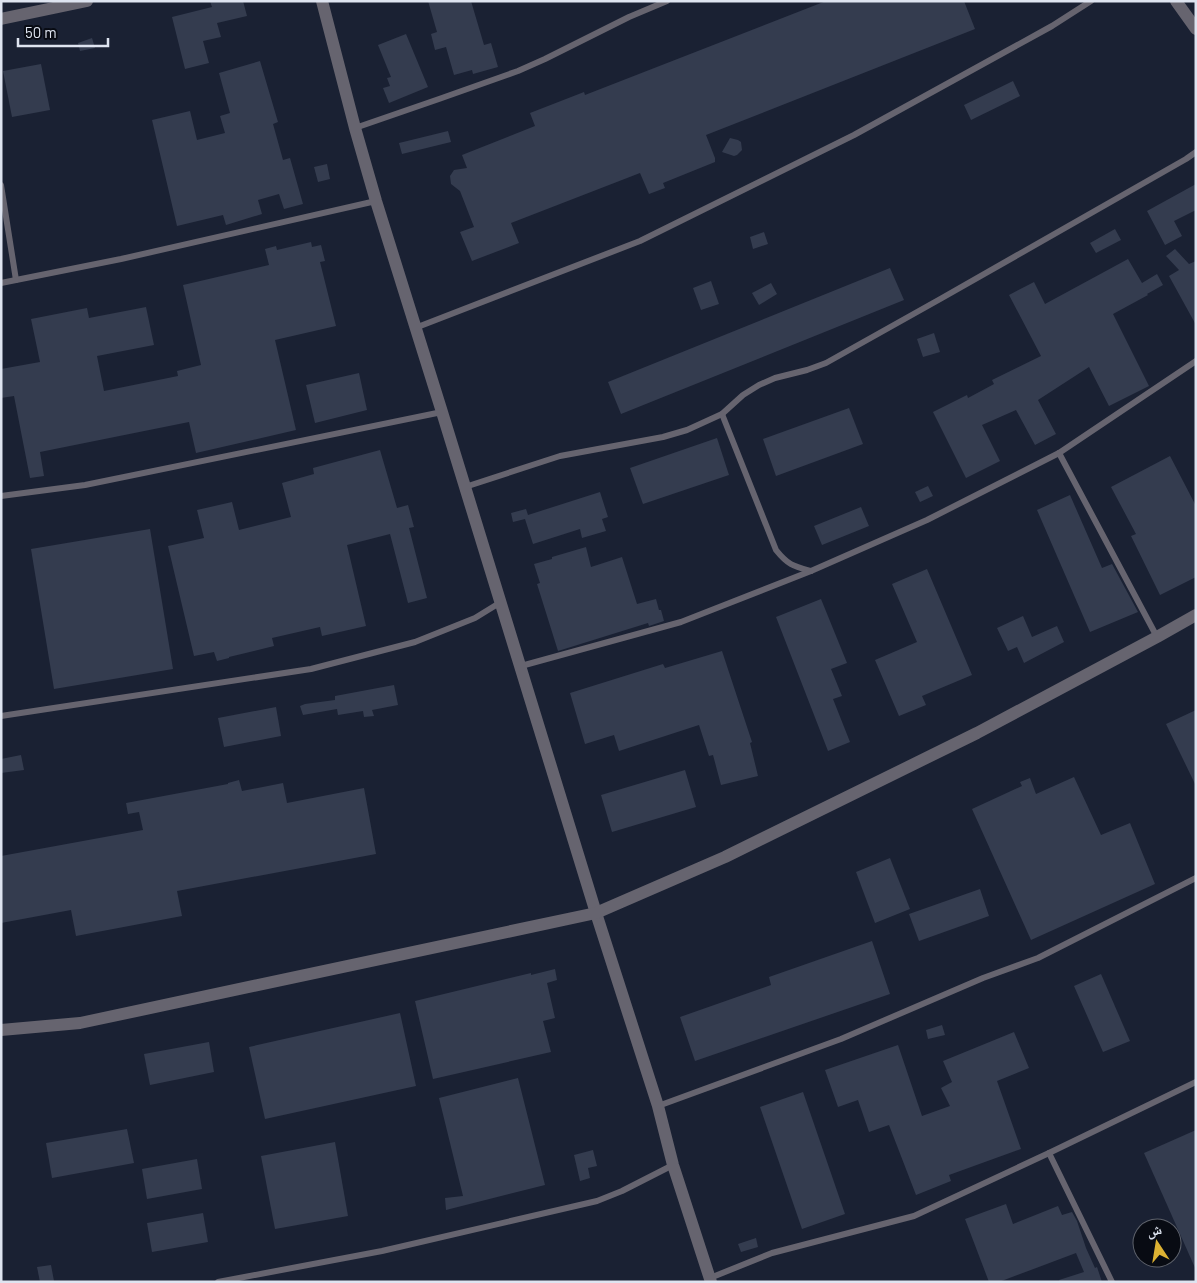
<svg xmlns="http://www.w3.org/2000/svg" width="1197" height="1283" font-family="Barlow,'Noto Naskh Arabic',sans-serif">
	<rect width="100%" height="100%" fill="#1a2133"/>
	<!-- building -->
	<g fill="#343c4f">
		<path d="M210,1H243L247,16L217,23L221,37L203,41L209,63L185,69L172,17L212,7Z"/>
		<path d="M428,1H471L484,45L491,43L498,67L473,74L472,70L454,75L446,47L435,50L431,34L437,32Z"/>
		<path d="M826,1H964L975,29L706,135L715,158V162L663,183L665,188L649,194L640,173L511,223L519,243L472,261L460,232L474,227L460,191L451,184L450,176L454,170L467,168L462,155L535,126L530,113L584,92L585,95Z"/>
		<path d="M406,34L428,87L389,103L383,88L390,86L387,78L391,77L378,45Z"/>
		<path d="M92,38L95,48L80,51L78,43Z"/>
		<path d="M260,61L278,122L273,124L283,160L290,158L303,204L284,209L279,194L258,200L262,214L226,225L223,215L177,226L152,120L190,111L197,140L225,133L220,116L230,113L219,73Z"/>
		<path d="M41,64L50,110L12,117L3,71Z"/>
		<path d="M1013,81L1020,96L971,120L964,105Z"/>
		<path d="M448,131L451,142L402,154L399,143Z"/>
		<path d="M730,138L738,140L741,142L742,150L737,155L734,156L722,152Z"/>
		<path d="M327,164L330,179L318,182L314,167Z"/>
		<path d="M1196,184V210L1174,221L1182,236L1165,245L1147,211Z"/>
		<path d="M1115,229L1121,240L1096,253L1090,243Z"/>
		<path d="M764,232L768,244L753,249L750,237Z"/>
		<path d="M311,242L312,247L321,245L325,261L320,262L336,326L275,340L296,430L196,453L189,422L40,452L44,476L30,478L14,396L1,398V369L40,362L31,319L87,308L89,318L146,307L154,345L97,356L104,391L178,376L177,371L201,365L183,285L269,265L265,249L276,246L277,250Z"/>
		<path d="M1175,249L1189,264L1196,261V325L1169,276L1179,270L1166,256Z"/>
		<path d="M1128,259L1142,283L1157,274L1163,285L1147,294L1148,295L1113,314L1149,386L1109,406L1089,367L1038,400L1056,434L1035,445L1016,410L982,425L1000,461L966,478L933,412L967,395L968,398L994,384L992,380L1041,356L1009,295L1034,282L1045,304Z"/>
		<path d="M890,268L904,300L621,414L608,382Z"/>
		<path d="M711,281L719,304L701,310L693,288Z"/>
		<path d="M771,283L777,294L759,305L752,293Z"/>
		<path d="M934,333L940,352L923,357L917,339Z"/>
		<path d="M359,373L367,410L315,423L306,385Z"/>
		<path d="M849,408L863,444L776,476L763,439Z"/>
		<path d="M717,438L729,475L643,504L630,468Z"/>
		<path d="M380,450L397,508L408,505L414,527L409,528L427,598L408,603L390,534L347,545L366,626L322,636L320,627L272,638L274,646L229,657V658L217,661L214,652L194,656L168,546L204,538L197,510L232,502L239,530L291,517L282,483L314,474L313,468Z"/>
		<path d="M1170,456L1196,506V577L1160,595L1131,536L1136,534L1111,487Z"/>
		<path d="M928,486L933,496L920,502L915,492Z"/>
		<path d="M600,492L608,517L602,519L606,531L582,538L580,529L533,544L525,519L513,522L511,513L526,509L528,515Z"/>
		<path d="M1070,495L1102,568L1112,564L1138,612L1090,632L1037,510Z"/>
		<path d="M861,507L869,526L822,545L814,526Z"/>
		<path d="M150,529L173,669L54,689L31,549Z"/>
		<path d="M586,547L591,567L622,557L637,604L656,599L659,610H661L664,621L649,626L648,623L558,651L537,584L540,583L534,564L552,559V557Z"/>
		<path d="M927,569L972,675L922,696L926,705L899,716L875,660L917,642L892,584Z"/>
		<path d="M821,599L847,663L831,669L842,696L833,699L850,742L828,751L776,617Z"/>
		<path d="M1023,616L1032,637L1057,626L1064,642L1024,663L1017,647L1008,651L997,628Z"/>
		<path d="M722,651L752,742L750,743L758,776L721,785L713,755L709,756L699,725L619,751L614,735L585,744L570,693L663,664L665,668Z"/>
		<path d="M394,685L398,705L372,710L374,716L364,717L363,711L338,715L337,709L303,715L300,706L305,704L335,700V696Z"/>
		<path d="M276,707L281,736L224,747L218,718Z"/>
		<path d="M1196,710V786L1166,724Z"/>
		<path d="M21,755L24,770L1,773V759Z"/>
		<path d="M685,770L696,807L612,832L601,795Z"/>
		<path d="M1074,777L1101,835L1130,823L1155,884L1031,940L972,809L1022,786L1020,782L1030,778L1036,794Z"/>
		<path d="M239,780L242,791L283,783L287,803L364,788L376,854L177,891L182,916L76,936L71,910L1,923V856L143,830L139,812L128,814L126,803L228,784V783Z"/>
		<path d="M890,858L910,909L875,923L856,872Z"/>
		<path d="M980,889L989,916L919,941L909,914Z"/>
		<path d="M872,941L890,994L695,1061L680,1017L771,985L769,977Z"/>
		<path d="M555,969L557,980L547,983L555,1018L543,1021L551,1052L433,1079L415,1001L531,973V975Z"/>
		<path d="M1101,974L1130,1041L1103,1052L1074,986Z"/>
		<path d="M400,1013L416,1086L265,1119L249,1047Z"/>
		<path d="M942,1025L945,1035L928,1039L926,1030Z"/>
		<path d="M1014,1032L1029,1068L997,1081L1021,1149L949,1175L951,1181L916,1195L889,1125L869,1132L858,1100L838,1107L825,1070L898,1045L922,1116L950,1106L941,1088L952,1082L943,1061Z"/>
		<path d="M209,1042L214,1072L150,1085L144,1054Z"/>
		<path d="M518,1078L545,1185L446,1210L445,1198L463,1196L439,1098Z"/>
		<path d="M803,1092L845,1214L802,1229L760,1107Z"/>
		<path d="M127,1129L134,1163L52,1178L46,1143Z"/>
		<path d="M1196,1130V1270L1144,1153Z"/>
		<path d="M335,1142L348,1216L275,1229L261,1156Z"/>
		<path d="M593,1150L597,1166L588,1168L590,1178L580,1181L574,1155Z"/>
		<path d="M197,1159L202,1189L147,1199L142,1169Z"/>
		<path d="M1006,1204L1013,1224L1058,1206L1062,1215L1072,1212L1077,1221L1086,1248L1095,1268L1097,1267L1102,1282H1060L1059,1280L1084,1272L1076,1253L999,1282H989L965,1219Z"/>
		<path d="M203,1213L208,1242L152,1252L147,1223Z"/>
		<path d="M756,1238L758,1247L741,1252L738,1244Z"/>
		<path d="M51,1265L54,1281L40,1282L37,1267Z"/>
	</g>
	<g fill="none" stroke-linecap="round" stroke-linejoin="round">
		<!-- service -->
		<g stroke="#66646f" stroke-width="6">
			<path d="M355,128L439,99L518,71L545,59L629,17L667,1"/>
			<path d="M1,185L16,280"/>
			<path d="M1,283L121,259L376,201"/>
			<path d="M415,328L640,241L854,135L1052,26L1091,1"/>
			<path d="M722,414L776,550C788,565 793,566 811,571"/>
			<path d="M1059,453L1157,637"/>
			<path d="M465,487L560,456L663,437L687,430L722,414L743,395L759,385L775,378L807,370L826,363L942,298L1186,159L1196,152"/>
			<path d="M1,496L85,485L442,412"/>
			<path d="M521,666L681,622L811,571L927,520L1059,453L1196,361"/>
			<path d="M1,716L311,669L415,642L475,618L501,602"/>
			<path d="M658,1106L841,1039L983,978L1038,958L1196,878"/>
			<path d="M1049,1153L1112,1282"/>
			<path d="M710,1278L772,1253L914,1216L1049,1153L1196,1082"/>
			<path d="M218,1282L382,1251L597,1201L622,1191L673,1165"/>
		</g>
		<!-- minor -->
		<g stroke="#66646f" stroke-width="12">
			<path d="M322,1L355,128L376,201L442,412L596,913L658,1106L673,1165L711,1282"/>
			<path d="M1176,1L1196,29"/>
			<path d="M1,19L87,1"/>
			<path d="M1,1030L80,1023L596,913L725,857L977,733L1157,637L1196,615"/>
		</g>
	</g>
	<!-- border -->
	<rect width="1197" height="1283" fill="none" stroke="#dee4f0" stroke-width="5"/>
	<!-- north arrow -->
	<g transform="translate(1157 1243) rotate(348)"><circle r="24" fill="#080b13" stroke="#5e626b"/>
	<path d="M0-4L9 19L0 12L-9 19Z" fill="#ddb233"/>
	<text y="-8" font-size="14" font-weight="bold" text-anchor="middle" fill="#dee4f0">ش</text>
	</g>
	<!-- scale -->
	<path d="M18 38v8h90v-8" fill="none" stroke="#dee4f0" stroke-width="2.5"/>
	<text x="25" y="38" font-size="15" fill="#dee4f0" stroke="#080b13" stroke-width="4" paint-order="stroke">50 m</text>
</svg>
